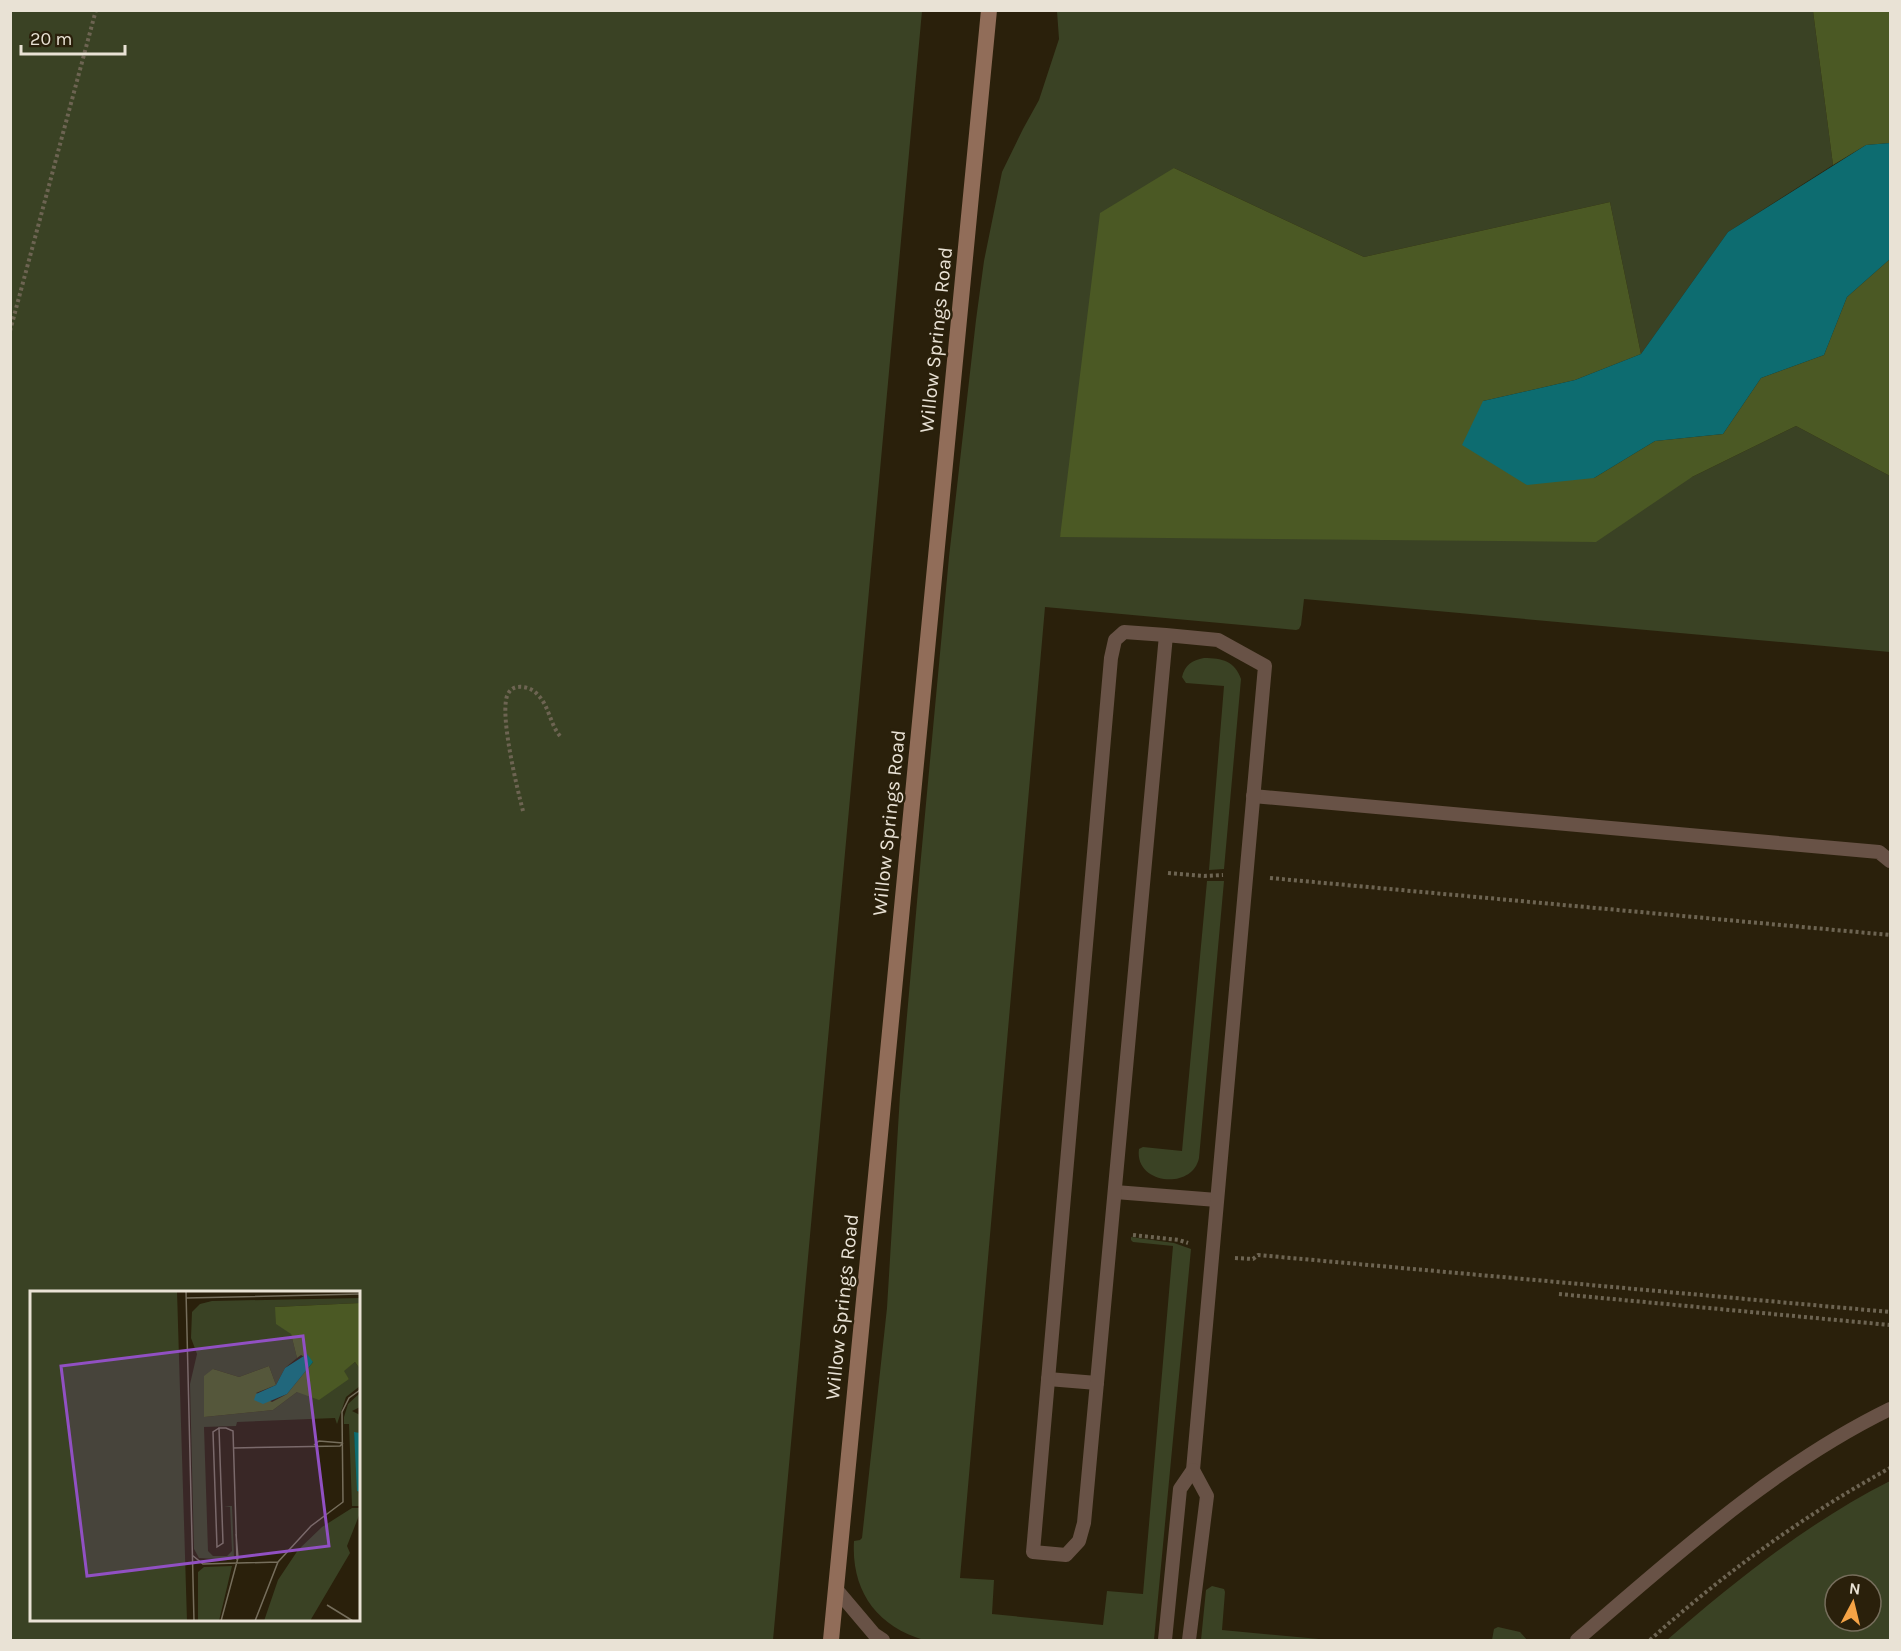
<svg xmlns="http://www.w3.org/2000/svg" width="1901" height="1651" font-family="Karla,sans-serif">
	<rect width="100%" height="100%" fill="#2a200b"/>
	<!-- green -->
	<g fill="#3a4224" fill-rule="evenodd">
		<path d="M11,10L922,11L773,1640H11ZM358,1292V1620H32V1292Z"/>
		<path d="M1057,11H1813L1833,165L1728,232L1641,354L1610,202L1364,257L1174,168L1060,537L1692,477L1796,426L1890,476V652L1304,599L1301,625L1299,629L1296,630L1045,607L960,1578L994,1580L992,1614L1103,1625L1107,1591L1143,1594L1173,1246L1133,1242L1131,1240V1237L1174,1243L1191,1249L1154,1640H924C877,1626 851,1591 854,1541L860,1540L862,1538L887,1308L900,1095L920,868L949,557L976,320L984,261L1002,172L1023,129L1039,100L1059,39Z"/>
		<path d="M1204,658C1222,658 1235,661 1241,679L1224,869L1209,870L1224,686L1186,683L1182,677C1185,665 1192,660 1204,658Z"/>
		<path d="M1207,881H1224L1199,1158C1192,1191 1134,1184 1139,1149L1143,1147L1182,1151Z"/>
		<path d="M1890,1481V1640H1667C1736,1580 1809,1522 1890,1481ZM1835,1585H1871V1621H1835Z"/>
		<path d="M1212,1586L1224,1589L1225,1592L1222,1630L1330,1640H1201L1206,1590Z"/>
		<path d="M1498,1627L1520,1632L1527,1640H1492L1494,1629Z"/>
	</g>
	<!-- forest -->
	<g fill="#4b5924">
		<path d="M1813,11H1890V143L1866,145L1833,165Z"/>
		<path d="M1174,168L1364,257L1610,202L1641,354L1575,380L1483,401L1594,478L1655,441L1723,434L1761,378L1824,355L1847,297L1890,259V476L1796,426L1692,477L1596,542L1060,537L1100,213Z"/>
	</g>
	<!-- water -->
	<path fill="#0d6c70" d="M1890,143V259L1847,297L1824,355L1761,378L1723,434L1655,441L1594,478L1527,485L1462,445L1483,401L1575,380L1641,354L1728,232L1866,145Z"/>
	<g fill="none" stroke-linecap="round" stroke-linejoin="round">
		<!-- path -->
		<g stroke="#6d6452" stroke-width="4" stroke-dasharray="3 3" stroke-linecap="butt">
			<path d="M10,331L96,10"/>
			<path d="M523,811C517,788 500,717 507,696C509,691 512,688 517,687C525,686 533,689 538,695C549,706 550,724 560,736"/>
			<path d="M1168,873L1204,876L1223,875"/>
			<path d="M1270,878L1890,935"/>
			<path d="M1133,1235L1179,1240L1188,1243"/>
			<path d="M1235,1258L1253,1259L1258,1255L1890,1312"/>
			<path d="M1559,1294L1890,1325"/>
			<path d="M1650,1640C1723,1574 1804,1515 1890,1468"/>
		</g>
		<!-- service -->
		<g stroke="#685246" stroke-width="14">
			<path d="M1253,796L1879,852L1890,861"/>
			<path d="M1115,1192L1217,1200"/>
			<path d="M1048,1379L1097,1383"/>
			<path d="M836,1589L874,1634L883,1640"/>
			<path d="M1165,1640L1180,1489L1193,1470L1265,666L1218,640L1166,635L1084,1523L1079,1541L1066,1555L1033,1552L1111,658L1115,640L1124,632L1166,635"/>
			<path d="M1189,1640L1207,1496L1193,1470"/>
			<path d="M1577,1640C1675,1556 1773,1466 1890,1409"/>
		</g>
		<!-- secondary -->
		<path stroke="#916d59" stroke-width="16" d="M831,1640L989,10"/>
	</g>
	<g text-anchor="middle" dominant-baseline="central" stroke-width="5" stroke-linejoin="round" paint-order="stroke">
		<!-- street labels -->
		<g font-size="20" fill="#e9e2d5" stroke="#2a200b">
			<text transform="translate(936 340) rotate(-84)">Willow Springs Road</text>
			<text transform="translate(889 823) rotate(-84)">Willow Springs Road</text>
			<text transform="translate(842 1307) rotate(-84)">Willow Springs Road</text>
		</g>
	</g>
	<!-- overview -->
	<g transform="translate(30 1291)">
		<rect width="330" height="330" fill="#2a200b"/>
		<path d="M0,0H147L157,330H0ZM330,7V12L245,16L261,43L267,67L255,77L246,94L239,75L209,86L183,78L174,126L243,119L267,101L319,88L313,80L325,71L330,78V95L316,106L307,133L305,127L207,131L206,135L174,136L178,260L183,265H197L202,260L200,216L194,215H202L204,266L201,269L169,267L164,258L160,93L167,63L161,47L162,21L170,13L182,10ZM330,102V116L322,120L330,124V142H324L330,215H322L319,133H314V126L318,113ZM322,217H330V222L317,255L320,262L280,330H234L248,289L268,259L292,236ZM202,275L189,330H168V281L174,276Z" fill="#3a4224"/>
		<path d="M330,12V78L325,71L314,80L319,88L289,109L267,101L243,119L174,126V85L183,78L209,86L239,75L246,94L226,102L242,111L257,103L283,71L271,64L267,67L261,43L246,33L245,16Z" fill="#4b5924"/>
		<path d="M277,63L283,71L257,103L233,113L224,109L226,103L246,94L255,77ZM324,141L330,142V201L327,200Z" fill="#0d6c70"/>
		<path fill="none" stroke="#766e5c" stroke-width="1.5" d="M156,0L164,330M156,7L330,3M189,137L183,141L187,256L193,252L189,137H196L203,140L207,269M284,154L289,150L313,152M203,157L310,155L313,152M162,264L173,273L248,271M297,314L323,330M191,330L208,267L206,243M225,330L248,271L281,235L313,211L312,121L319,107L330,99"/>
		<path fill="#9150c3" fill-opacity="0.15" stroke="#9150c3" stroke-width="3" d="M273,45L299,255L57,285L31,75Z"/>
		<rect width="330" height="330" fill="none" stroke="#e9e2d5" stroke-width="3"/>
	</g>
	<!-- border -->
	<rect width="1901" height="1651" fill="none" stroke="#e9e2d5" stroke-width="24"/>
	<!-- north arrow -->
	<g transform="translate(1853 1603) rotate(7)"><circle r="28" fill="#2a200b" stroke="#766e5c" stroke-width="1.5"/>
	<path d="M0-4.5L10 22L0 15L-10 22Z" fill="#f5a346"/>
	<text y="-9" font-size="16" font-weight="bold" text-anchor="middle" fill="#e9e2d5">N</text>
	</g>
	<!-- scale -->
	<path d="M21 45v9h104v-9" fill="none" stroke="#e9e2d5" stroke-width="3"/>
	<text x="30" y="45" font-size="18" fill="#e9e2d5" stroke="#2a200b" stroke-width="4.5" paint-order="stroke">20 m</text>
</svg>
